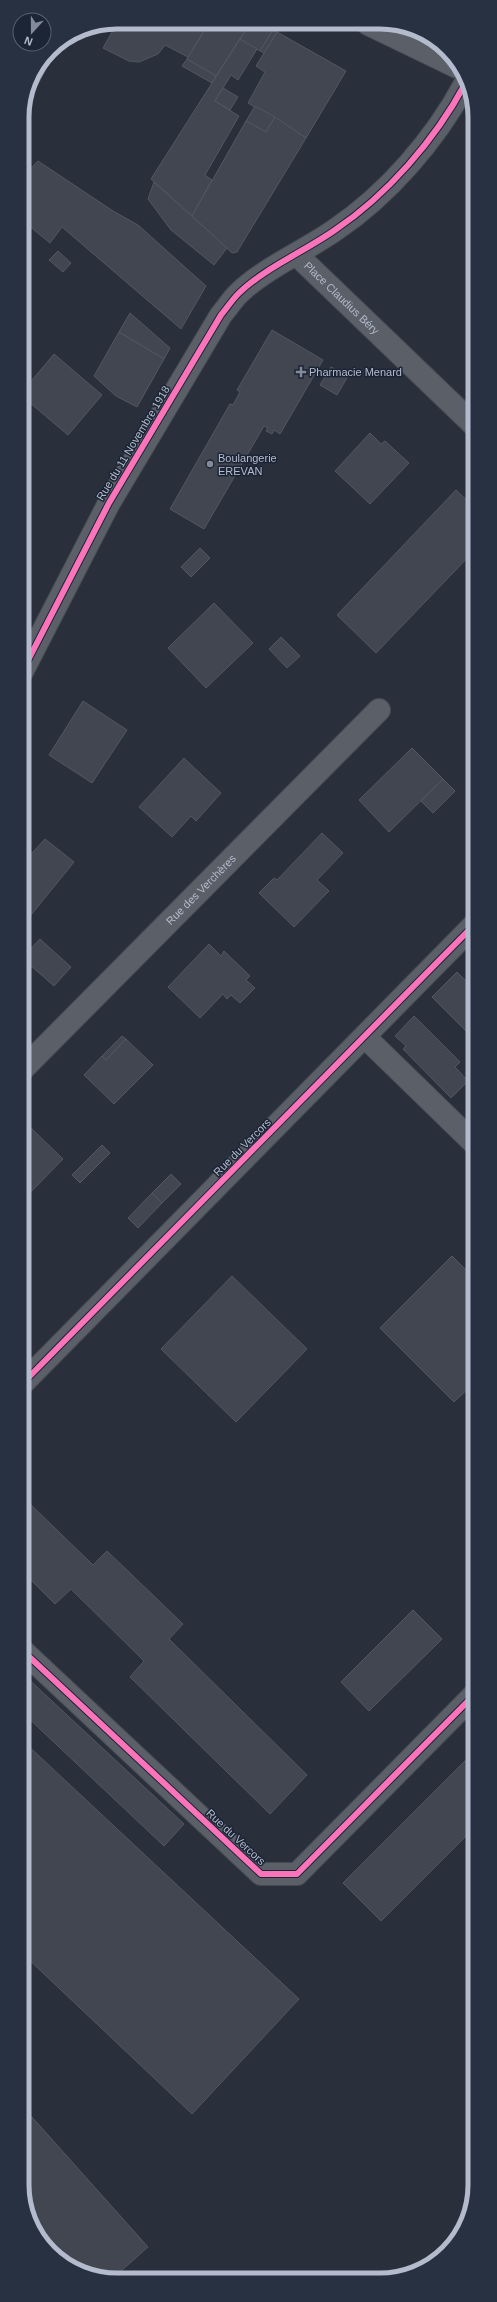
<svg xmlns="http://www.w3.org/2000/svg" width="497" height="2302" font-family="Helvetica,sans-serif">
	<rect width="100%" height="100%" fill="#29303b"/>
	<!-- building -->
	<g fill="#414650" stroke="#515862">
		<path d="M118,22L209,23L188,57L165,45L158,54L139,62L129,61L103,48Z"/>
		<path d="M209,23H250L216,76L187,59Z"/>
		<path d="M250,23H260L273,30L260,51L240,39Z"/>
		<path d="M273,30L277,32L264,53L260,51Z"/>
		<path d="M277,32L346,71L306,138L248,103L265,72L256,66Z"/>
		<path d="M240,39L257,49L238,80L231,75L215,101L239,116L205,175L212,180L192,216L151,179Z"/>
		<path d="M54,47L56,49L47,67L41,63Z"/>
		<path d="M187,59L216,76L212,83L182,66Z"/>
		<path d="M41,63L47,67L36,88L28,84Z"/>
		<path d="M223,88L238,97L230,110L215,101Z"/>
		<path d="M255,106L275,117L266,132L246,121Z"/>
		<path d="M275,117L306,138L237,252L232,253L192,216L246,121L266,132Z"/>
		<path d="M38,161L113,211L138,225L206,286L181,329L62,227L50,243L22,220V178Z"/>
		<path d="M154,182L227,248L214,265L171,230L148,199Z"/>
		<path d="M58,251L71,263L63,272L49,260Z"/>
		<path d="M130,313L170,348L164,359L119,332Z"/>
		<path d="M272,330L323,360L280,434L274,430L272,434L266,431L268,428L264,426L204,529L170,509L230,404L233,405L240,392L237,390Z"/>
		<path d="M119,332L164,359L137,407L116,396L94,376Z"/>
		<path d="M54,354L102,395L68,435L22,396V392Z"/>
		<path d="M331,367L348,376L337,395L320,385Z"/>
		<path d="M370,433L381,444L385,441L409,463L370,504L335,471Z"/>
		<path d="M456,490L474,507V551L376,653L337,615Z"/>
		<path d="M200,548L210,558L191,577L181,567Z"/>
		<path d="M214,603L253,643L206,688L168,648Z"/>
		<path d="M281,637L300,656L287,668L269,649Z"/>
		<path d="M83,701L127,730L92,783L49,755Z"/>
		<path d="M412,748L443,779L389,832L359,800Z"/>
		<path d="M184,758L221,793L196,821L191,816L172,837L139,807Z"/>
		<path d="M443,779L455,791L433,813L421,801Z"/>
		<path d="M322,833L343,853L317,880L329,891L294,927L259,893L274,878L277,880Z"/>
		<path d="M45,839L74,862L22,926V864Z"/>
		<path d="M40,939L71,967L54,986L22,958Z"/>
		<path d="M209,944L221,956L224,951L250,976L246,980L255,988L240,1003L231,995L227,999L223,994L200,1018L168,987Z"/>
		<path d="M474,954V967L468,960Z"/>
		<path d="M457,972L471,986L474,982V1026L468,1033L432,997Z"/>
		<path d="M22,994L28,1000L22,1006Z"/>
		<path d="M414,1016L460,1062L455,1067L468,1081L451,1098L403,1049L406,1046L395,1036Z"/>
		<path d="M122,1036L126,1039L106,1060L102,1056Z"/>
		<path d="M126,1039L153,1065L114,1104L84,1075L102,1056L106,1060Z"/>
		<path d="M31,1128L63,1159L23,1200L22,1138Z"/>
		<path d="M102,1145L110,1153L80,1183L72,1175Z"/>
		<path d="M171,1174L181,1184L162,1203L152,1193Z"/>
		<path d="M152,1193L162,1203L138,1228L128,1218Z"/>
		<path d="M452,1256L475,1279V1382L454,1402L380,1328Z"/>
		<path d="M232,1276L307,1349L236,1422L161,1349Z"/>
		<path d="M28,1502L93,1565L107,1551L183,1624L169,1639L307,1775L270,1814L130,1677L144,1661L71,1589L55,1604L23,1572V1507Z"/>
		<path d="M413,1610L442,1639L369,1711L341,1682Z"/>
		<path d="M23,1674L184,1824L164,1846L23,1713Z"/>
		<path d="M23,1741L299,1999L192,2114L23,1954Z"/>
		<path d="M475,1751V1827L381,1921L343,1883Z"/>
		<path d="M23,2107L148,2247L113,2278H98L46,2248L23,2197Z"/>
	</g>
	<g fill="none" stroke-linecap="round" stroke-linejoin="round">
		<defs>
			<g id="street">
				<path d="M368,24L457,67"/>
				<path id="s1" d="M297,255L474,425"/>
				<path d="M22,672L109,503L221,315C227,308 232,300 238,294C263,269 305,251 335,230C387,195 435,140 465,84"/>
				<path d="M365,1037L475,1144"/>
				<path id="s2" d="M22,1070L379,710"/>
				<path d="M23,1383L474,925"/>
				<path d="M23,1651L261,1874H297L475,1694"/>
			</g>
		</defs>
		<!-- street casing -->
		<use href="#street" stroke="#464b53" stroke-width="24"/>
		<!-- street -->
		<use href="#street" stroke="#5a5f68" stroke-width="22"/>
		<defs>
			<g id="cycleway">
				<path d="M22,672L109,503L221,315C227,308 232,300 238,294C263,269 305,251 335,230C387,195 435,140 465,84"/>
				<path d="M23,1383L474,925"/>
				<path d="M23,1651L261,1874H297L475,1694"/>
			</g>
		</defs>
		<!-- cycleway casing -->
		<use href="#cycleway" stroke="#1c2536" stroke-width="8"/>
		<!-- cycleway -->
		<use href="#cycleway" stroke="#fb73b8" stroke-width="6"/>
	</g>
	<!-- markers -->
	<g fill="#838a99" stroke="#1c2536" stroke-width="1.5">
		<path d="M299 366h4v4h4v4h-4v4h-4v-4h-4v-4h4z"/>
		<circle cx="210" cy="464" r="4"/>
	</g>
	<g text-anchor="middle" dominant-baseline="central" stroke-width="3" stroke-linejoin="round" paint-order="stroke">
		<!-- street labels -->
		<g font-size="11" fill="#b3bbcc" stroke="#1c2536">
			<text stroke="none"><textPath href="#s1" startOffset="62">Place Claudius Béry</textPath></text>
			<text transform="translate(133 443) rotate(-59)">Rue du 11 Novembre 1918</text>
			<text stroke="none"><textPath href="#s2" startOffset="254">Rue des Verchères</textPath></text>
			<text transform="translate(242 1147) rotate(-45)">Rue du Vercors</text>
			<text transform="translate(236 1837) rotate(43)">Rue du Vercors</text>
		</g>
		<!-- poi labels -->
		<g font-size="11" fill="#b3bbcc" stroke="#1c2536" text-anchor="start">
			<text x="309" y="372">Pharmacie Menard</text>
			<text x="218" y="458">Boulangerie<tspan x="218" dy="13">EREVAN</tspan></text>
		</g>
	</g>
	<!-- crop -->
	<path d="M0 0H497V2302H0ZM117 29H380A88 88 0 0 1 468 117V2185A88 88 0 0 1 380 2273H117A88 88 0 0 1 29 2185V117A88 88 0 0 1 117 29Z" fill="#283142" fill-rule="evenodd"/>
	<path fill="none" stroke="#b3bbcc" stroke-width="5" d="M117 29H380A88 88 0 0 1 468 117V2185A88 88 0 0 1 380 2273H117A88 88 0 0 1 29 2185V117A88 88 0 0 1 117 29Z"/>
	<!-- north arrow -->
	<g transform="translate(32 32) rotate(201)"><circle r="19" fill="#1c2536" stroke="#586172"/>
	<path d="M0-3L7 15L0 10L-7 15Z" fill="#838a99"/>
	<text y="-6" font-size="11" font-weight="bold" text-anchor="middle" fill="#b3bbcc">N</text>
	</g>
</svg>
